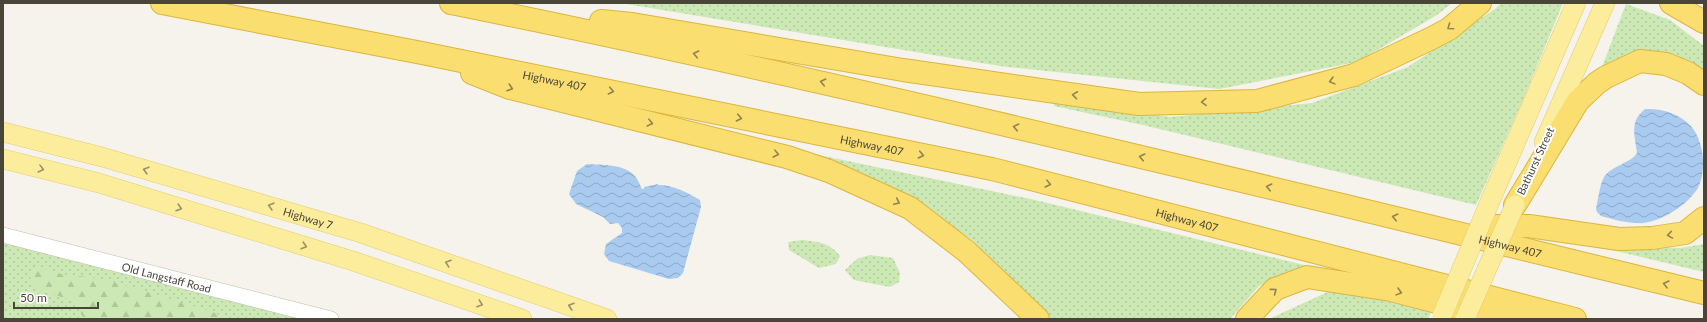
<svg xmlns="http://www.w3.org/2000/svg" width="1707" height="322" font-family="Lato,sans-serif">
	<defs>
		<pattern id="grass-dots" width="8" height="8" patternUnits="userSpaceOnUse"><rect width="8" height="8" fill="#cbe8b5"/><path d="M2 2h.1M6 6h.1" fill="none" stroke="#b0c89c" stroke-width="1.8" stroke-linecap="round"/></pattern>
		<pattern id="forest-firs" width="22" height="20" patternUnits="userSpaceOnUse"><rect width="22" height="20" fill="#cbe8b5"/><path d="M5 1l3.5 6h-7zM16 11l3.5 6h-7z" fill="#b0c89c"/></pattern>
		<pattern id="water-waves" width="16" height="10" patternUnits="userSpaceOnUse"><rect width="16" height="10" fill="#aacbf0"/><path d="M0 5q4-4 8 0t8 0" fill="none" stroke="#8ca7c3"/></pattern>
	</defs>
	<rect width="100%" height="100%" fill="#f5f3eb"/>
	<!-- grass -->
	<g fill="url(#grass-dots)">
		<path d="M620,3H1452L1437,15L1357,62L1219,89L1000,66Z"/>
		<path d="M1501,3H1563L1523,100L1476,205L1143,125L1054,106V101L1170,117L1312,103L1408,67L1495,9Z"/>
		<path d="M1626,4L1670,20L1704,46V77L1689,65L1600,72Z"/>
		<path d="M785,148L1035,200L1329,271L1285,276L1259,286L1230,319H1051L971,239L892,189Z"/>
		<path d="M802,240C818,242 829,242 840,256L836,264L819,268L789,250L788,242Z"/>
		<path d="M3,243L334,319H3Z"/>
		<path d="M1704,244V272L1591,245L1681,248Z"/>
		<path d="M870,255L893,258L900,273L899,282L890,287L854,280L845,270L857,259Z"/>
		<path d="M1332,290L1433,308L1428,319H1269Z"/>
	</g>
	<!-- forest -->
	<path fill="url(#forest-firs)" d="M36,266L61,274L104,279L210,311L228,319H84L74,301L37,289L29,281Z"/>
	<!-- water -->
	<g fill="url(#water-waves)">
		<path d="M1645,109C1661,108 1678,113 1690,125C1704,140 1707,170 1698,188C1691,199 1680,208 1669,214C1660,219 1647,224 1637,223C1625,223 1612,219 1601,216L1597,212L1596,209C1598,200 1600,184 1604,177C1611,166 1631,163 1637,153C1635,135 1629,122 1645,109Z"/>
		<path d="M587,164C602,165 623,164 634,175C638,179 640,185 642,189H644V187L658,184V185C674,185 686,192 700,200L701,207L683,273L678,278L669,279L609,261L604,254L606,244L622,233V228L618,223L610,224L603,217L576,204L569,194L577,171Z"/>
	</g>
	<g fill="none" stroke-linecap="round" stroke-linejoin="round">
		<defs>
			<g id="minor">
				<path id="s1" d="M3,235L331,319"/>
			</g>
			<g id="major">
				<path id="s2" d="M3,132L102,157L361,233L607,319"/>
				<path d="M1544,142L1605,3"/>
				<path d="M3,159L99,183L353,261L522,319"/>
				<path d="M1491,199L1576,3"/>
			</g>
			<g id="highway">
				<path id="s3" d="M162,3L422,53L992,169L1575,319"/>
				<path id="s4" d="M451,3C675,48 897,99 1120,152C1315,198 1509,245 1704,293"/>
				<path d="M1671,3L1704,22"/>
				<path d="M601,21L632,24L903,70L1139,104L1257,101L1354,75L1430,39L1449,29L1480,3"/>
				<path d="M472,73L510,88L787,157L829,171L910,208L966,251L1038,319"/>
				<path d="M1515,205L1578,101L1597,83L1606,77L1640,61L1666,64L1688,73L1704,84"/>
				<path d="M1486,226H1529L1619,239L1652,238L1685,233L1704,218"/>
				<path d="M1247,319L1275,289L1307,277L1391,290L1502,319L1540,316"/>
			</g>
		</defs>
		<!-- minor casing -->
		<use href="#minor" stroke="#c1bdae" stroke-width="16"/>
		<!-- major casing -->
		<use href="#major" stroke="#e3cd6c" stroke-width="20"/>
		<!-- highway casing -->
		<use href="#highway" stroke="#dcb53f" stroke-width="24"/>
		<!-- minor -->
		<use href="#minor" stroke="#fff" stroke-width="15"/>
		<!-- major -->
		<use href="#major" stroke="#fced9d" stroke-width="19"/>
		<!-- highway -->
		<use href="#highway" stroke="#fbde70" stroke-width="22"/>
		<defs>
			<g id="major-bridge">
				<path d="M1442,316L1491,199"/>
				<path d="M1465,319L1515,205"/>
			</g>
		</defs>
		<!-- major-bridge casing -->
		<use href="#major-bridge" stroke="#e3cd6c" stroke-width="20" stroke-linecap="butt"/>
		<!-- major-bridge -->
		<use href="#major-bridge" stroke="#fced9d" stroke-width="19"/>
	</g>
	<!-- one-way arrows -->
	<defs><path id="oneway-chevron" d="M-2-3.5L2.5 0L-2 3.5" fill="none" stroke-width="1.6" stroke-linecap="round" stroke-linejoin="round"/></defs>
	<g stroke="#91824f">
		<use href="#oneway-chevron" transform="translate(1450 27) rotate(145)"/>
		<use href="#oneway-chevron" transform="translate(696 54) rotate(-168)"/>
		<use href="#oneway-chevron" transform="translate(1332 81) rotate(165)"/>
		<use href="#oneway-chevron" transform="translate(823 82) rotate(-168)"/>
		<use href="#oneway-chevron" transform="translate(510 88) rotate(18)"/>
		<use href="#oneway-chevron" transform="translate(611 91) rotate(12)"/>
		<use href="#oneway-chevron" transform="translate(1075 95) rotate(-172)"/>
		<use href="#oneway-chevron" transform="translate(1204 102) rotate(178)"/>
		<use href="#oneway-chevron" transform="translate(739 118) rotate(12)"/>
		<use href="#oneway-chevron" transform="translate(650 123) rotate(14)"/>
		<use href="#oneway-chevron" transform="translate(1016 127) rotate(-167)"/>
		<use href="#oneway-chevron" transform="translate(776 154) rotate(14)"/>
		<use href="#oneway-chevron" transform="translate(921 155) rotate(12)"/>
		<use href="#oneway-chevron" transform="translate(1142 157) rotate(-167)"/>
		<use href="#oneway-chevron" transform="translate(1048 184) rotate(14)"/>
		<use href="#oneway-chevron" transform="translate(1269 187) rotate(-167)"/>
		<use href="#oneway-chevron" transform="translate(897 202) rotate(25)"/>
		<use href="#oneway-chevron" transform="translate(1395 217) rotate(-167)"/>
		<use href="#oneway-chevron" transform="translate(1670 235) rotate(171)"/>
		<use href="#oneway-chevron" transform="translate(1666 284) rotate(-166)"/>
		<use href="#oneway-chevron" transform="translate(1274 291) rotate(-37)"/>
		<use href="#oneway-chevron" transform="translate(1399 292) rotate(15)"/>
	</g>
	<g stroke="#9a9166">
		<use href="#oneway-chevron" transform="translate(41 169) rotate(14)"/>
		<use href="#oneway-chevron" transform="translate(146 170) rotate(-164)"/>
		<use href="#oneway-chevron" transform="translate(271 206) rotate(-164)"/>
		<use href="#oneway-chevron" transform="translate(179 208) rotate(17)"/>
		<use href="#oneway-chevron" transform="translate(304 246) rotate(17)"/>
		<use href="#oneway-chevron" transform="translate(448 263) rotate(-161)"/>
		<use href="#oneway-chevron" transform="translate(480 304) rotate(19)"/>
		<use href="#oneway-chevron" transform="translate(571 306) rotate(-161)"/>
	</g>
	<g text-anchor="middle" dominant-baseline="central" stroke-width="4" stroke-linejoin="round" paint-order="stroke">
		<!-- street labels -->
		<g font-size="11" fill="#4a4539" stroke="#fff">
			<text stroke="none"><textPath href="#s3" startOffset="400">Highway 407</textPath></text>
			<text stroke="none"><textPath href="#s3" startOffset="724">Highway 407</textPath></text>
			<text transform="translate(1535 161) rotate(-65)">Bathurst Street</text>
			<text stroke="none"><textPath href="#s2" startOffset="317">Highway 7</textPath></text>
			<text stroke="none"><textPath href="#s3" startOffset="1048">Highway 407</textPath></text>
			<text stroke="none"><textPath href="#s4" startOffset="1087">Highway 407</textPath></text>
			<text stroke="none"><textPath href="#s1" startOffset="169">Old Langstaff Road</textPath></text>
		</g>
	</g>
	<!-- border -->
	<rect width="1707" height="322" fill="none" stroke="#4a4539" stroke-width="8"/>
	<!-- scale -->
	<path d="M14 302v6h84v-6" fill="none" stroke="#4a4539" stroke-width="2"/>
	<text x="20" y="302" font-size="12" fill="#4a4539" stroke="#ffffff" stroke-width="3" paint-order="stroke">50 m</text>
</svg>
